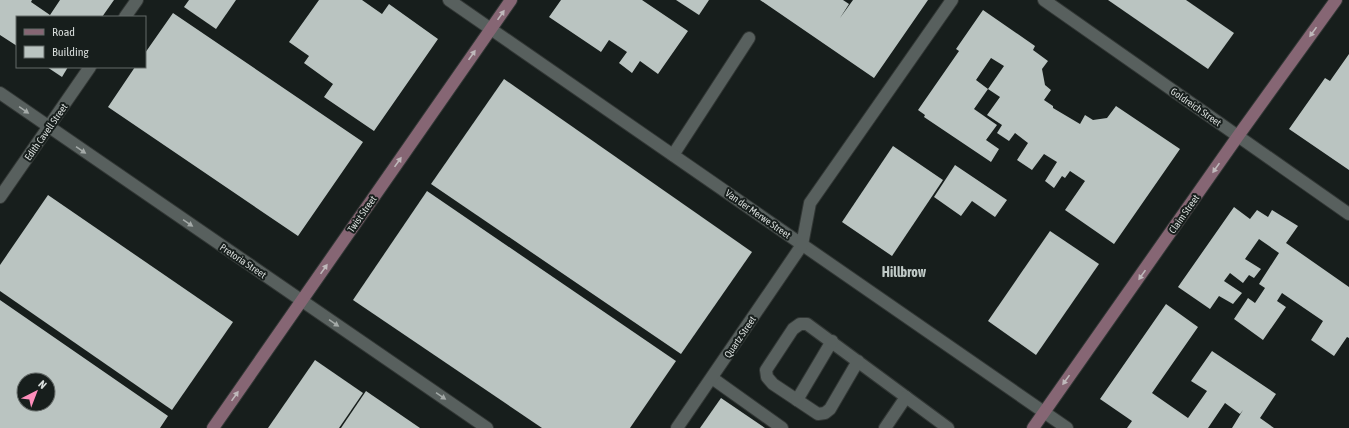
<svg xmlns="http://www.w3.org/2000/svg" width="1349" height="428" font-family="'Asap Condensed',sans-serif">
	<rect width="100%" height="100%" fill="#171e1c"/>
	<!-- building -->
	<g fill="#bac4c1" fill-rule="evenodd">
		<path d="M0,0H32L31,2L50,15L60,0H114L102,17H17V46L0,35Z"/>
		<path d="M189,0H236L216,29L184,7Z"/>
		<path d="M319,0H362L382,14L389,4L438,39L374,131L324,97L333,84L304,63L309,56L289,42Z"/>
		<path d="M561,0H642L688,31L658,74L640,61L632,73L619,63L627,52L609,40L601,52L549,17Z"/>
		<path d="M676,0H709L699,15Z"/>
		<path d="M760,0H843L849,4L840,18L853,0H928L874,78Z"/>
		<path d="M1108,0H1186L1234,33L1208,69Z"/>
		<path d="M983,10L1035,46L1033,50L1048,61L1042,69L1045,85L1051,90L1044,100L1053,106V108L1080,124L1085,115L1093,120L1107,118L1116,106L1180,149L1114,244L1065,210L1085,181L1070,171L1065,178L1062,176L1054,188L1045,181L1057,162L1044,154L1032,170L1017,160L1028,143L1015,133L1009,141L997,133L1002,125L987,115L1000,97L988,89L1004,66L991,58L976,80L988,89L974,109L997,125L986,140L999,149L991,162L924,117L925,115L918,110L959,51L956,49Z"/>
		<path d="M173,13L363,142L298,236L108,107L135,67H145V53Z"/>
		<path d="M1349,54V170L1289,129L1325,78L1330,81Z"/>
		<path d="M47,67H68L62,77Z"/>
		<path d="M504,79L752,252L681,354L431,184Z"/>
		<path d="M893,146L943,180L892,256L842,222Z"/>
		<path d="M955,165L1007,200L995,217L972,201L961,216L934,197Z"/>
		<path d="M427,191L676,361L630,428H542L353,300Z"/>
		<path d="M48,195L233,322L172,410L0,291V265Z"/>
		<path d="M1234,207L1250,219L1257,210L1268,217L1272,210L1298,226L1286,243L1349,287V338L1347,337L1334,356L1311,340L1323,321L1282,293L1277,301L1286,307L1263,340L1234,319L1248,298L1255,303L1265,288L1259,284L1279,253L1259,239L1245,259L1261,269L1254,278L1249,275L1243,283L1230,273L1224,281L1242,293L1233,304L1219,296L1210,309L1178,287Z"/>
		<path d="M1050,231L1099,264L1036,355L988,321Z"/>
		<path d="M0,300L168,416L160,428H0ZM24,380H48V404H24Z"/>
		<path d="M1166,304L1198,327L1152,393L1188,418L1207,391L1191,381L1212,351L1276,394L1260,418L1274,428H1232L1243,410L1240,414L1225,403L1208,428H1127L1132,421L1100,399Z"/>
		<path d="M315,360L363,393L339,428H268Z"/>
		<path d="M366,391L420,428H341Z"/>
		<path d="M721,398L765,428H700Z"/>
	</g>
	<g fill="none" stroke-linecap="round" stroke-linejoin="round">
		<defs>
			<g id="lane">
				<path d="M673,155L749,38"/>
				<path d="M858,361L830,409L825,413L818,414L773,384L767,377L766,370L793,329L800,324H807L906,397"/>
				<path d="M797,400L832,341"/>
				<path d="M885,428L906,397L948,428"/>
			</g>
			<g id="street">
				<path d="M449,0L1067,428"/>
				<path d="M1044,0L1349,214"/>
				<path d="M125,17L137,0"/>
				<path d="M0,93L487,428"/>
				<path d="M0,197L90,67"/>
				<path d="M712,378L782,428"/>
				<path d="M677,428L802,245L810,203L952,0"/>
			</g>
			<g id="secondary">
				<path d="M213,428L511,0"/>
				<path d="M1033,428L1238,136L1336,0"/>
			</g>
		</defs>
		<!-- lane casing -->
		<use href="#lane" stroke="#323735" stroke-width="14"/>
		<!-- street casing -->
		<use href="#street" stroke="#323735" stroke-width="14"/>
		<!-- secondary casing -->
		<use href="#secondary" stroke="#323735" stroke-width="14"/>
		<!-- lane -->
		<use href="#lane" stroke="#58605e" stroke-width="12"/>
		<!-- street -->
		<use href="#street" stroke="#58605e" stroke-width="12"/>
		<!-- secondary -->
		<use href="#secondary" stroke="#866674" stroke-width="12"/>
	</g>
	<!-- one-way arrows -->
	<defs><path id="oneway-solid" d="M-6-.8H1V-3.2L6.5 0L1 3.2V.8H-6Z"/></defs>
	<g fill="#bfb9bb">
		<use href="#oneway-solid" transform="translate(501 15) rotate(-55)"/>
		<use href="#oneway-solid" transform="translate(1313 32) rotate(126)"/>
		<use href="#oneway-solid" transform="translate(472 55) rotate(-55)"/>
		<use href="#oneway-solid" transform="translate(398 162) rotate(-55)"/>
		<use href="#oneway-solid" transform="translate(1216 168) rotate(125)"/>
		<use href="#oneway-solid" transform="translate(324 269) rotate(-55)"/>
		<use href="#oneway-solid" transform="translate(1142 275) rotate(125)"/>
		<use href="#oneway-solid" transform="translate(1066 380) rotate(126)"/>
		<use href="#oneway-solid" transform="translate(235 396) rotate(-55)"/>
	</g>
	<g fill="#a4aaa8">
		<use href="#oneway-solid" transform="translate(24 110) rotate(35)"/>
		<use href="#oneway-solid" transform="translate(81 150) rotate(34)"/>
		<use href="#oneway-solid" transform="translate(188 223) rotate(34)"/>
		<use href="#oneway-solid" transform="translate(334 323) rotate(34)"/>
		<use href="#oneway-solid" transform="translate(441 396) rotate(34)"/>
	</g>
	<g text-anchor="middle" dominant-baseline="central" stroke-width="4" stroke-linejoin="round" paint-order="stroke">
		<!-- street labels -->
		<g font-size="10" fill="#d7dcda" stroke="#171e1c">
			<text transform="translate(1196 107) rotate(35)">Goldreich Street</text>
			<text transform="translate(46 132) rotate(-55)">Edith Cavell Street</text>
			<text transform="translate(362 214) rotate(-55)">Twist Street</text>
			<text transform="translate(758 214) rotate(35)">Van der Merwe Street</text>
			<text transform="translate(1184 214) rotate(-55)">Claim Street</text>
			<text transform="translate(243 261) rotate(34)">Pretoria Street</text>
			<text transform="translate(740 337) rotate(-56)">Quartz Street</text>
		</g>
		<!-- district labels -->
		<g font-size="14" font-weight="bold" fill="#c0cac7" stroke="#171e1c">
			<text x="904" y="272">Hillbrow</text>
		</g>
	</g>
	<!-- legend -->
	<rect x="16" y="16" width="130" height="52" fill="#171e1c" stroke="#646a68"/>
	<rect x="24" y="29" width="20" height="6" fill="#866674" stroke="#646a68"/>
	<text x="52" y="36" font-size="12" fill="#d7dcda">Road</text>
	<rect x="24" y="46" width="20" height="12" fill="#bac4c1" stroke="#646a68"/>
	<text x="52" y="56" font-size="12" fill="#d7dcda">Building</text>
	<!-- north arrow -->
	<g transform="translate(36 392) rotate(42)"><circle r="19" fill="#171e1c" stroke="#646a68"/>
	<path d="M0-3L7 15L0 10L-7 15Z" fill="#fe8ebb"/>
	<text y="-6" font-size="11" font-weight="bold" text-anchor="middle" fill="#d7dcda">N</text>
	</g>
</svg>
